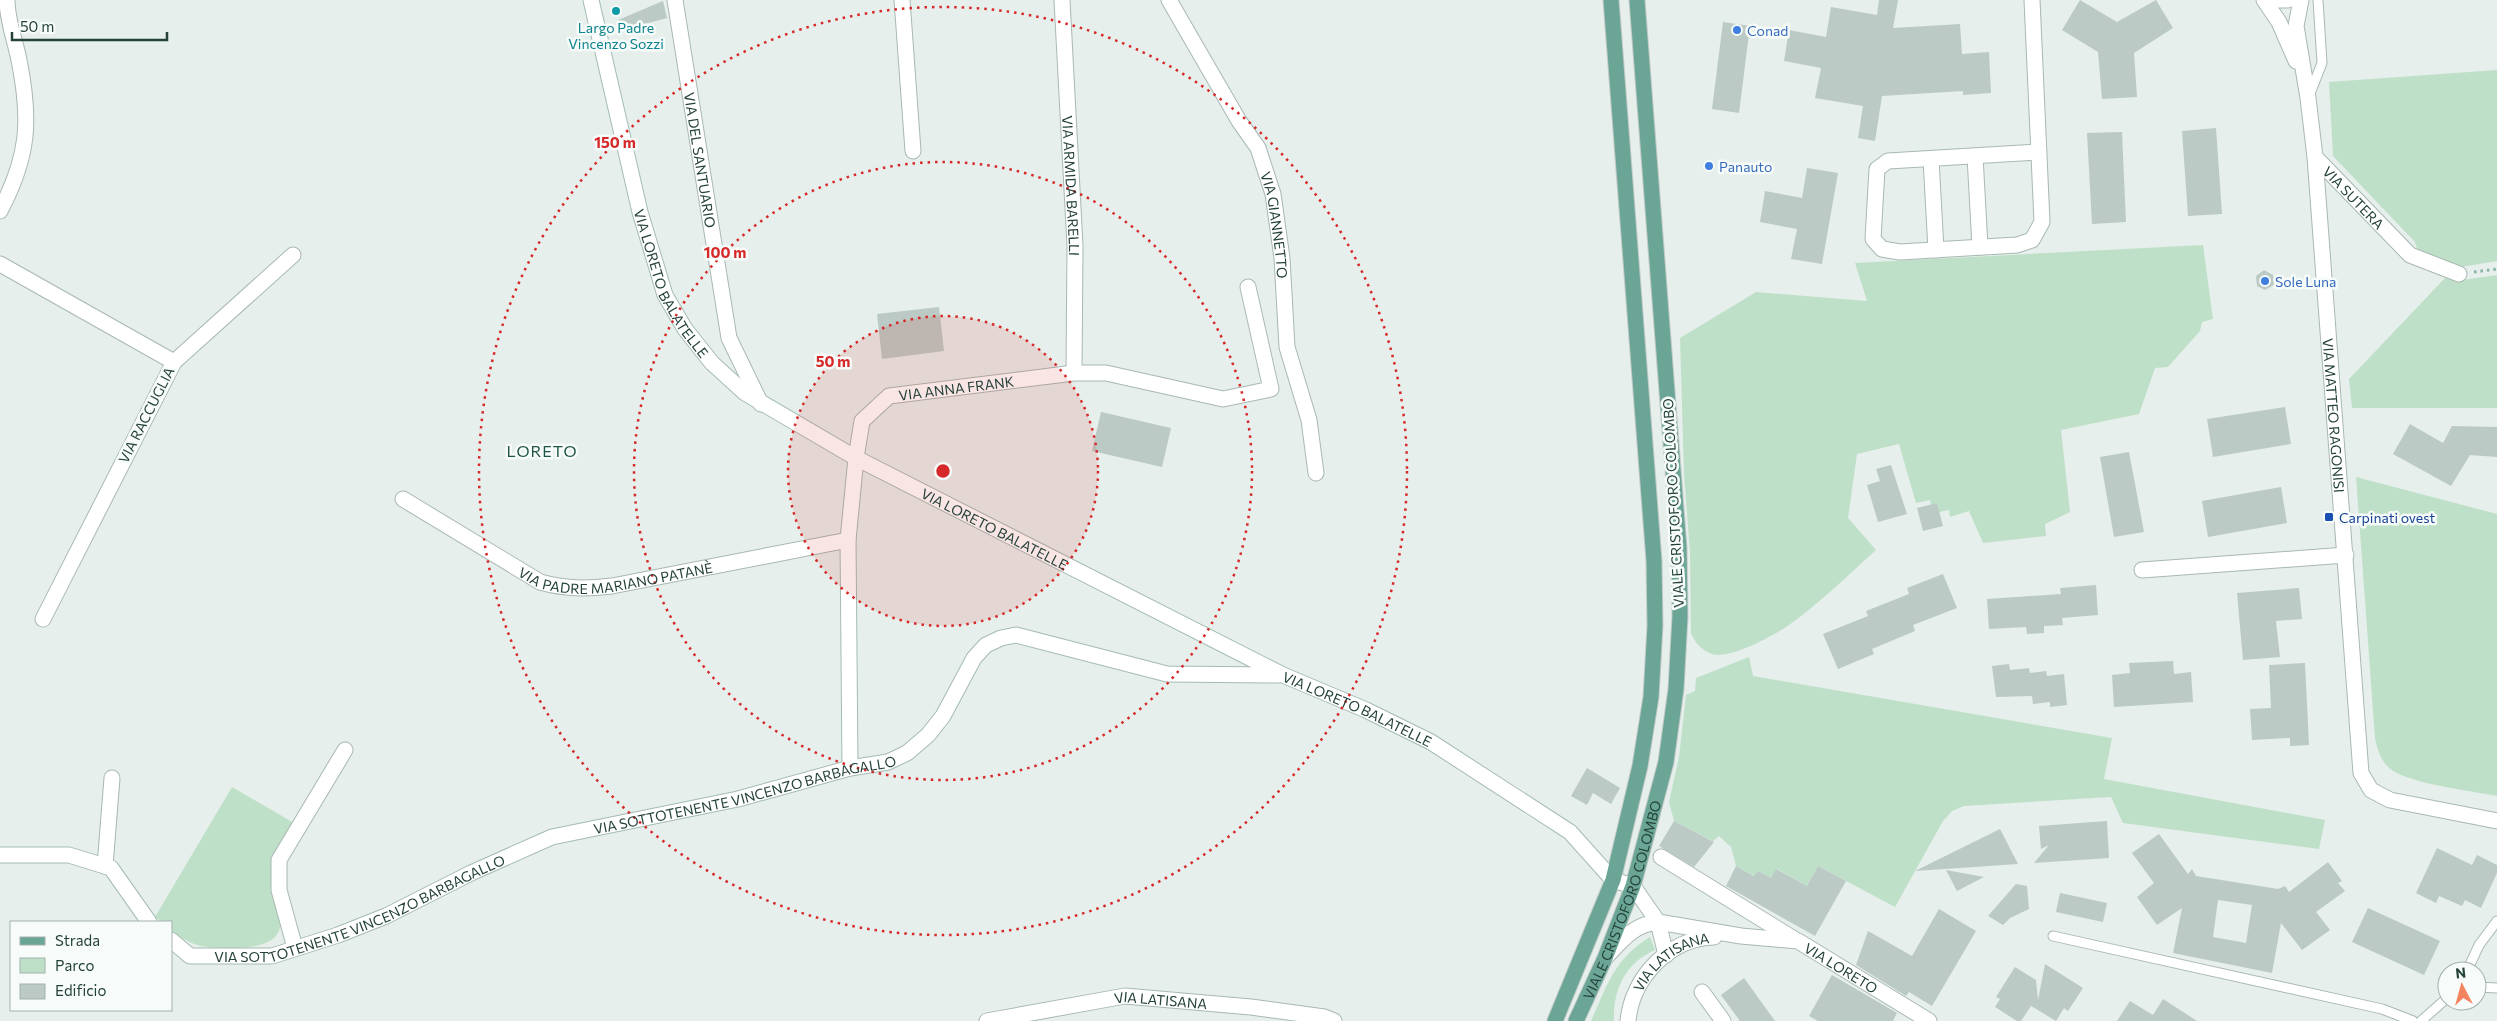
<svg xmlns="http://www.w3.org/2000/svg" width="2497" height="1021" font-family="Commissioner,sans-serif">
	<rect width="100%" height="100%" fill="#e6efeb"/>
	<!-- green -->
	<g fill="#bfe0c8">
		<path d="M2497,70V261L2461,267L2417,249L2415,242L2333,156L2329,82Z"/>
		<path d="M2203,245L2213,319L2202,322L2200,331L2168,367L2155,368L2139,414L2061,430L2070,512L2045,524L2046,536L1983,543L1969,511L1950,517L1949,510L1939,512L1937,504L1931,505L1930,500L1916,503L1899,444L1857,454L1848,518L1876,550C1848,575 1820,603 1789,625C1775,635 1737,655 1719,655C1706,655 1695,644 1691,633L1690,552L1684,474L1680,338L1756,292L1867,301L1855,263Z"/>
		<path d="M2497,275V408H2352L2349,379L2446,277L2456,281Z"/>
		<path d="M2356,477L2497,514V796C2472,791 2402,783 2387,766C2380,758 2377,748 2375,738Z"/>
		<path d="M1749,657L1753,676L2112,738L2104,779L2325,820L2319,849L2123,823L2111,797L1964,806L1952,811L1943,821L1895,907L1818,866L1807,886L1777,869L1771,878L1758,871L1755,876L1736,866L1731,847L1719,836L1713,841L1674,821L1669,802L1679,757L1686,695L1695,691L1696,678Z"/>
		<path d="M232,787L294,823C290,831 275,851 274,859C272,905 309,948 231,948C205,948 192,947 171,930V922H162L155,917Z"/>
		<path d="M1650,937L1655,950C1625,963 1613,990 1614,1021H1591C1608,984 1614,959 1650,937Z"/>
	</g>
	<!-- building -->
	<g fill="#bbcac4" fill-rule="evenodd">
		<path d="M1879,0H1898L1893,28L1960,24L1962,54L1989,52L1991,93L1963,95V91L1882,96L1875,141L1858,138L1863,106L1815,98L1821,68L1784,61L1789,30L1826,37L1831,7L1877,15Z"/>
		<path d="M2080,0L2117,22L2156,0L2173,28L2134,53L2137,97L2102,99L2098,52L2062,30Z"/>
		<path d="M663,1L667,18L622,30L618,20Z"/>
		<path d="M1723,22L1750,26L1739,113L1712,109Z"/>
		<path d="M2216,128L2222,214L2188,216L2182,131Z"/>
		<path d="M2122,132L2126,222L2092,224L2087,133Z"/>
		<path d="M1807,168L1838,173L1822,264L1791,259L1797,229L1760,222L1765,191L1802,198Z"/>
		<path d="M2264,270L2273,275L2274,285L2265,290L2257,286L2256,276Z"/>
		<path d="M939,307L944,351L882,359L877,314Z"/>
		<path d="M2285,407L2291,444L2213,457L2207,419Z"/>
		<path d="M1101,412L1171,428L1162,467L1092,451Z"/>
		<path d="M2410,424L2443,443L2452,426L2497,427V457L2470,455L2451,486L2393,454Z"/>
		<path d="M2129,452L2144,532L2114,537L2100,457Z"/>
		<path d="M1891,465L1907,514L1878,522L1867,485L1880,481L1876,469Z"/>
		<path d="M2281,487L2287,523L2208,537L2202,501Z"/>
		<path d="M1937,503L1943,526L1923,531L1917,508Z"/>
		<path d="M1943,574L1957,608L1913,625L1915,631L1872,649L1874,654L1838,669L1823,634L1868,616L1866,611L1909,594L1907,588Z"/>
		<path d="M2096,585L2098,615L2062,618L2063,625L2044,626V633L2027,634L2026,627L1989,629L1987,599L2061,594L2060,588Z"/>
		<path d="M2299,588L2302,619L2276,621L2280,657L2243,660L2237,593Z"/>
		<path d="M2173,661L2174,674L2191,672L2193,702L2114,707L2112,675L2130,673L2129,663Z"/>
		<path d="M2305,663L2309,745L2290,746V738L2252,740L2250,709L2271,708L2269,665Z"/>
		<path d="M2009,664L2010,670L2029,668L2030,673L2046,671L2047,676L2064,674L2067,705L2050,707V702L2033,704L2032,696L1996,697L1992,666Z"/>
		<path d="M1587,768L1620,788L1611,804L1593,793L1587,805L1571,796Z"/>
		<path d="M1674,821L1714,842L1694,867L1659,846Z"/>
		<path d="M2107,821L2109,858L2034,863L2049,845L2041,849L2039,826Z"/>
		<path d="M2000,829L2018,864L1915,871Z"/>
		<path d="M2159,834L2188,874L2192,869L2196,876L2278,889L2285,886L2289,892L2328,862L2342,881L2338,883L2345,891L2316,912L2330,930L2302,950L2281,923L2272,973L2173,953L2182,908L2157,925L2137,897L2154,883L2132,853ZM2218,900L2252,905L2246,943L2213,937Z"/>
		<path d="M2437,848L2472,865L2477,855L2497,865V873L2481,908L2465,900L2462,906L2439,896L2436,903L2416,893Z"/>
		<path d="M1736,866L1754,876L1758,871L1771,878L1776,869L1807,886L1818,866L1846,881L1815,936L1726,886Z"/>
		<path d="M1946,870L1984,877L1957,891Z"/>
		<path d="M2016,884L2027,886L2029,909L2010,918L2003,925L1988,916Z"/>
		<path d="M2060,893L2107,903L2103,922L2056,912Z"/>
		<path d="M2368,908L2440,941L2424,975L2352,942Z"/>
		<path d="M1939,909L1976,931L1932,1006L1909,992L1906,996L1856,965L1868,931L1912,956Z"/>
		<path d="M2045,964L2083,988L2068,1011L2064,1008L2056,1021L2031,1006L2021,1021H2017L1995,1007L2000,999L1996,997L2015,967L2036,980L2038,1000Z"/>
		<path d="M1832,975L1897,1013L1893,1021H1818L1809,1016Z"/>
		<path d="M1744,978L1775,1021H1740L1721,995Z"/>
		<path d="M2163,999L2197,1021H2117L2130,1001L2153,1015Z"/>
	</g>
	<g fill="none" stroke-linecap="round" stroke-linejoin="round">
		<defs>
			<g id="lane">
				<path d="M2309,96L2322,63L2318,0"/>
				<path d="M2053,936L2382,1009L2413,1021"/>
				<path d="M2467,971L2479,945L2497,921"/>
				<path d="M2477,987L2497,988"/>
				<path d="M2421,1021L2447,998"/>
			</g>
			<g id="street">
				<path id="s1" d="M675,0L729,338L761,404"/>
				<path d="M902,0L913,151"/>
				<path id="s2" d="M1062,0L1075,246L1074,373"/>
				<path id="s3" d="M1169,0L1239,121L1258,148L1273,194L1282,258L1287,347L1309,420L1316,473"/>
				<path d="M2032,0L2042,222L2032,240L2017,245L1900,252L1882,249L1873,239L1877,169L1888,161L2039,152"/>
				<path d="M2264,0L2279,22L2296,61"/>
				<path d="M2272,0H2288"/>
				<path id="s4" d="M2301,0L2296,26L2308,98L2315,157L2361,773L2371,790L2390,800L2497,821"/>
				<path d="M1975,156L1980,247"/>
				<path id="s5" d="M2315,157L2410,255L2459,274"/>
				<path d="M1931,159L1936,250"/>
				<path d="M0,211C29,156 31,120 19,60C15,40 7,20 7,0"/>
				<path d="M0,264L174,362L43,619"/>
				<path d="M174,362L293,255"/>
				<path id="s6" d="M856,458L862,421L889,396L1074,373H1106L1223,399L1271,389L1248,287"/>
				<path id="s7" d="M403,499L540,582C565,589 586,589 612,586L848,540"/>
				<path d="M2142,570L2346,555"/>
				<path d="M1661,857L1794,939"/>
				<path d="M105,866L112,778"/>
				<path id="s8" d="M1633,886L1658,922L1741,936L1798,941L1929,1021"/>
				<path d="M295,948L279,890V860L345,750"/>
				<path d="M1606,957C1622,940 1634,924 1658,922L1666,955"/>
				<path d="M1702,992L1723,1021"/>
				<path id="s9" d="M987,1021L1125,996L1251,1007L1324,1017L1334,1021"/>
				<path id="s10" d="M1628,1021C1632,977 1670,938 1714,937"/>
			</g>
			<g id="secondary">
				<path id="s11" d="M591,0L640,212L665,295L685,329L712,363L745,393L856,458L1283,675L1366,710L1431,742L1570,832L1613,880L1633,886"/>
				<path d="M850,768L848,540L856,458"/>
				<path d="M0,855H69L111,868L149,922"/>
				<path id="s12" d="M171,940L190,956H272L338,935L386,916L471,873L552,837L738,799L850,768L888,762L907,753L928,735L943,716L974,658L986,645L1001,638L1016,635L1167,674L1279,675"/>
			</g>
			<g id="primary">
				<path d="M1555,1021L1613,880L1640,766L1651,697L1655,626L1654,561L1611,0"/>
				<path id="s13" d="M1576,1021L1605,958L1633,886L1666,762L1676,689L1680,616L1679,548L1637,0"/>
			</g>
		</defs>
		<!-- lane casing -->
		<use href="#lane" stroke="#a8b8b2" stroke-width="11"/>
		<!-- street casing -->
		<use href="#street" stroke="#a8b8b2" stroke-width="17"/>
		<!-- secondary casing -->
		<use href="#secondary" stroke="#a4bbb3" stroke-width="17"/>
		<!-- primary casing -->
		<use href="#primary" stroke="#c2cac8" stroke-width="17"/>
		<!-- path -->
		<path stroke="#86b3a5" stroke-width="3" stroke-dasharray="2.5 4" stroke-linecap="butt" d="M2474,272L2497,269"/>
		<!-- lane -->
		<use href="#lane" stroke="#fff" stroke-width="9"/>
		<!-- street -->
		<use href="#street" stroke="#fff" stroke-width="15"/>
		<!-- secondary -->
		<use href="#secondary" stroke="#fff" stroke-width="15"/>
		<!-- primary -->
		<use href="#primary" stroke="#6aa596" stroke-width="15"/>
	</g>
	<!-- distance rings -->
	<circle cx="943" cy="471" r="155" fill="#d62828" fill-opacity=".12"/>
	<g fill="none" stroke="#d62828" stroke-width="2.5" stroke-dasharray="2.5 5">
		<circle cx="943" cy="471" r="155"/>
		<circle cx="943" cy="471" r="309"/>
		<circle cx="943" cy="471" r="464"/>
	</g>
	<!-- markers -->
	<circle fill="#0f9aa8" stroke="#f7fbf9" stroke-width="2" cx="616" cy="11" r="5"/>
	<g fill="#3f7fe0" stroke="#f7fbf9" stroke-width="2">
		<circle cx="1737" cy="30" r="5"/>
		<circle cx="1709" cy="166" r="5"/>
		<circle cx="2265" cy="281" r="5"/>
	</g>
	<rect fill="#1a4fb4" stroke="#f7fbf9" stroke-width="2" x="2324" y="512" width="10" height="10" rx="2.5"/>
	<g text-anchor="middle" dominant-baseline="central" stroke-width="5" stroke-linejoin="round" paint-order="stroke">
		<!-- culture labels -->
		<g font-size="14" fill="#0d838f" stroke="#f7fbf9">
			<text x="616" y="27">Largo Padre<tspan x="616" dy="16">Vincenzo Sozzi</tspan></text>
		</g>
		<!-- shop labels -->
		<g font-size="14" fill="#366cbe" stroke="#f7fbf9" text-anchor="start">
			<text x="1747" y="30">Conad</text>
			<text x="1719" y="166">Panauto</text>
			<text x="2275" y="281">Sole Luna</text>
		</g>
		<!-- street labels -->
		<g font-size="14" fill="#24423a" stroke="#f7fbf9">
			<text stroke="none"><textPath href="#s1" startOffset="162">VIA DEL SANTUARIO</textPath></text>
			<text stroke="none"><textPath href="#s2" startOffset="186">VIA ARMIDA BARELLI</textPath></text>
			<text stroke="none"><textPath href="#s5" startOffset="56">VIA SUTERA</textPath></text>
			<text stroke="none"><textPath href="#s3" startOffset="252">VIA GIANNETTO</textPath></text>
			<text stroke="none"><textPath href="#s11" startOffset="296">VIA LORETO BALATELLE</textPath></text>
			<text stroke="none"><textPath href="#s6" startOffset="142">VIA ANNA FRANK</textPath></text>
			<text transform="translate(146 415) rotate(-63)">VIA RACCUGLIA</text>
			<text stroke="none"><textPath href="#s4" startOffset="418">VIA MATTEO RAGONISI</textPath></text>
			<text transform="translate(1673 503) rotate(-93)">VIALE CRISTOFORO COLOMBO</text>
			<text stroke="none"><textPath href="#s11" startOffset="716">VIA LORETO BALATELLE</textPath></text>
			<text stroke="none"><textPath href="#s7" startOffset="236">VIA PADRE MARIANO PATANÈ</textPath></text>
			<text stroke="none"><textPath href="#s11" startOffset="1121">VIA LORETO BALATELLE</textPath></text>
			<text stroke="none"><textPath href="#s12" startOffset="609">VIA SOTTOTENENTE VINCENZO BARBAGALLO</textPath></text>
			<text stroke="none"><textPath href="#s13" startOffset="130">VIALE CRISTOFORO COLOMBO</textPath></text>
			<text stroke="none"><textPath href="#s12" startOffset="204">VIA SOTTOTENENTE VINCENZO BARBAGALLO</textPath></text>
			<text stroke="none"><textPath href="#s10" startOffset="79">VIA LATISANA</textPath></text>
			<text stroke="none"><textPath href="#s8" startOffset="236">VIA LORETO</textPath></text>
			<text stroke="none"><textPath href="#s9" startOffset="176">VIA LATISANA</textPath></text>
		</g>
		<!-- transit labels -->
		<g font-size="14" fill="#164399" stroke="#f7fbf9" text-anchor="start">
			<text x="2339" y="517">Carpinati ovest</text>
		</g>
		<!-- quarter labels -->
		<g font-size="16" letter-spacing="1" fill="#1f5548" stroke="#f7fbf9">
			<text x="542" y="450">LORETO</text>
		</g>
	</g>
	<circle cx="943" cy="471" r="8" fill="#d62828" stroke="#f7fbf9" stroke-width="2.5"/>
	<g font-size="15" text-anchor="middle" font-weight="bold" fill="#d62828" stroke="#f7fbf9" stroke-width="5" stroke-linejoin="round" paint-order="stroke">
		<text x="615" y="148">150 m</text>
		<text x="725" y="258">100 m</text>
		<text x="833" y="367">50 m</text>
	</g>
	<!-- legend -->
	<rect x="10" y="921" width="162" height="90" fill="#f7fbf9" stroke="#a3b1ad"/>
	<rect x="20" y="937" width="25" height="8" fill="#6aa596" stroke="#a3b1ad"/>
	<text x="55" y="946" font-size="15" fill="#24423a">Strada</text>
	<rect x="20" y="958" width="25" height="15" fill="#bfe0c8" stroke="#a3b1ad"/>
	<text x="55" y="971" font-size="15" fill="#24423a">Parco</text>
	<rect x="20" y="984" width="25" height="15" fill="#bbcac4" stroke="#a3b1ad"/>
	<text x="55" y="996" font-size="15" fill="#24423a">Edificio</text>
	<!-- north arrow -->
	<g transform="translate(2462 986) rotate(354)"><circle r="24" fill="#f7fbf9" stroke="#a3b1ad"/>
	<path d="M0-4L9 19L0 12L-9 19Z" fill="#f4845f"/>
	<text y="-8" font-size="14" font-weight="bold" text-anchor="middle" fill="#24423a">N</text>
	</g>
	<!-- scale -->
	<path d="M12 32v8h155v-8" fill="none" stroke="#24423a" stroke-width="2.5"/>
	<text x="20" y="32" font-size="15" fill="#24423a" stroke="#f7fbf9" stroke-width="4" paint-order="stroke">50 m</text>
</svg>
